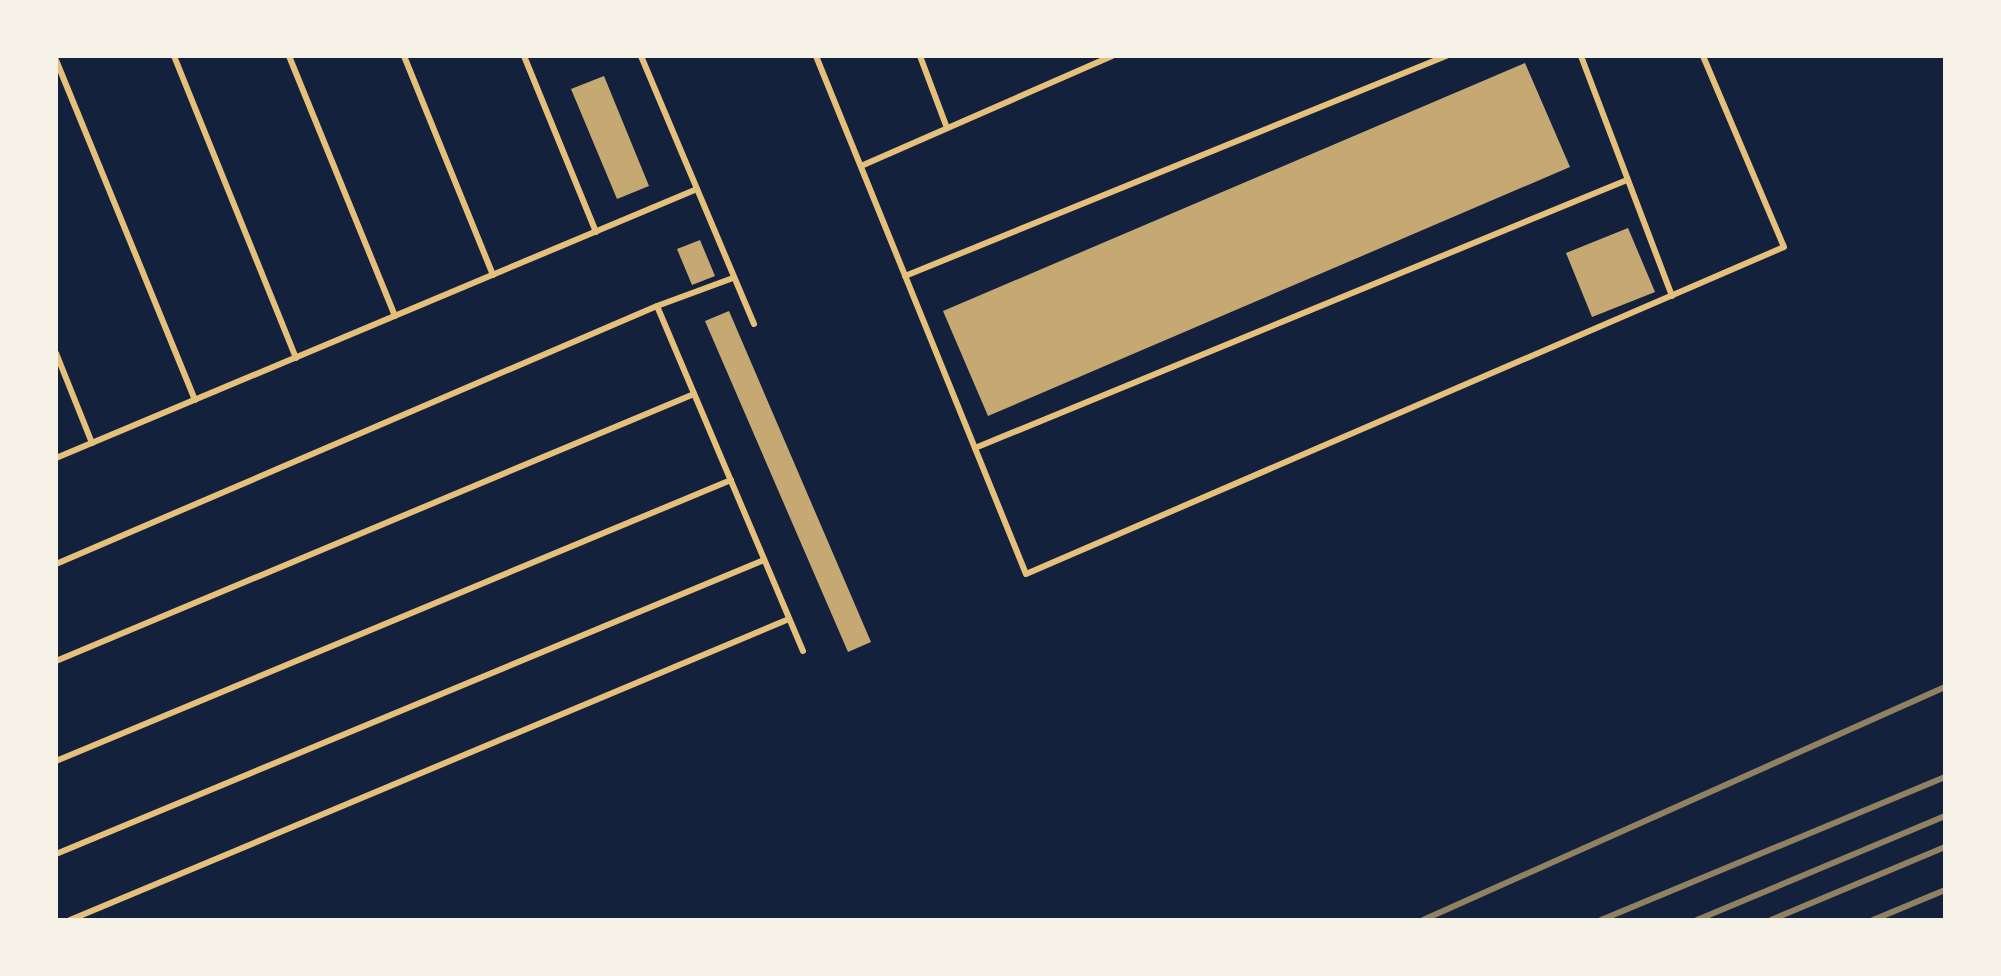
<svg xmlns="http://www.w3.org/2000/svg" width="2001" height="976" font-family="'Sofia Sans Condensed',sans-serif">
	<rect width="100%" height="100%" fill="#14213d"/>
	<!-- building -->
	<g fill="#c6a872">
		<path d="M1525,63L1570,167L988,416L943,311Z"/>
		<path d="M604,76L649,186L617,199L571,89Z"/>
		<path d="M1628,228L1655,292L1592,317L1566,253Z"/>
		<path d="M700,240L715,276L692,285L677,249Z"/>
		<path d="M729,311L871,642L848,652L705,321Z"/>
	</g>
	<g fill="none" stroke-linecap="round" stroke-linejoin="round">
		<!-- service -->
		<g stroke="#e5c07b" stroke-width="6">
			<path d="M174,56L296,358"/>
			<path d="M289,56L395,316"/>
			<path d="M404,56L493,275"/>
			<path d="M524,56L596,232"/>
			<path d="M641,56L754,324"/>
			<path d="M816,56L1026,574L1784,247L1703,56"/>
			<path d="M920,56L947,128"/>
			<path d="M1581,56L1672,296"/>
			<path d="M56,60L195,400"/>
			<path d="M861,166L1112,56"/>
			<path d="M905,276L1446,56"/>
			<path d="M657,306L803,651"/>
			<path d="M56,353L92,443"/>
			<path d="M975,448L1627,180"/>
			<path d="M56,458L697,189"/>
			<path d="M56,564L657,306L733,278"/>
			<path d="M56,661L694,394"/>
			<path d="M56,761L731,480"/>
			<path d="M56,854L764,560"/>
			<path d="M70,920L789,619"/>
		</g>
		<!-- rail -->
		<g stroke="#918062" stroke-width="6">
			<path d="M1423,920L1945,687"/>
			<path d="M1601,920L1945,777"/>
			<path d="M1697,920L1945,816"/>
			<path d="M1771,920L1945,847"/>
			<path d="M1873,920L1945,890"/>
		</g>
	</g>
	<!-- border -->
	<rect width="2001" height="976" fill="none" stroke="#f6f1e7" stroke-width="116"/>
</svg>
